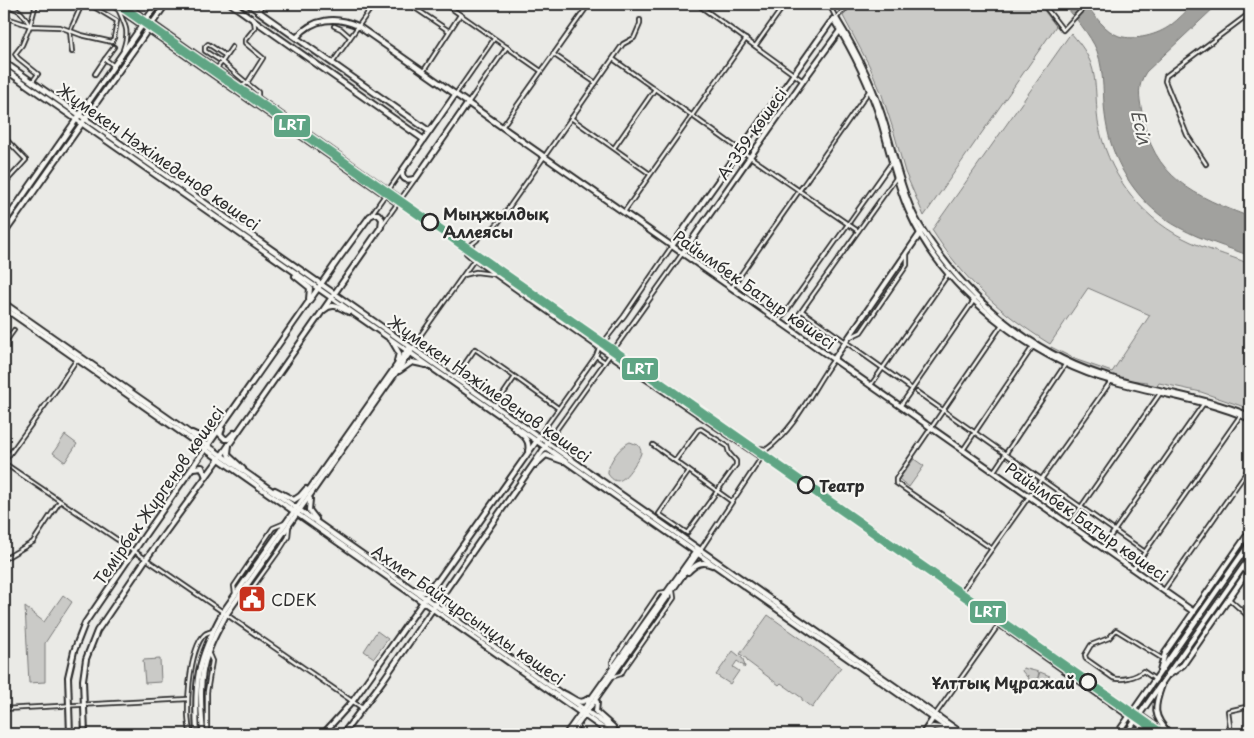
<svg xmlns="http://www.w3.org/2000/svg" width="1254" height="738" font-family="'Playpen Sans',sans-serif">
	<rect width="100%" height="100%" fill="#eaeae6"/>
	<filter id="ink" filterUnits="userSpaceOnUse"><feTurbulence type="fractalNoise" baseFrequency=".02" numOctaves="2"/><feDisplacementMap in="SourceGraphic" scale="10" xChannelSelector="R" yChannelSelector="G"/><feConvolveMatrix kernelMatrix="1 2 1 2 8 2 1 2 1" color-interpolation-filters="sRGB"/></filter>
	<g filter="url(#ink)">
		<!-- green -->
		<g fill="#cacac7" stroke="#7a7a79">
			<path d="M854,4H1039L1056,26L924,216L905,172L893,129L881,92L869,65L843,16Z"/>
			<path d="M1071,33C1077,40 1083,47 1087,55C1098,73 1095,102 1098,122C1107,171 1138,215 1183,238C1204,249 1228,255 1250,264V409L1201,392L1159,383L1157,386L1148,384L1147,382C1140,381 1134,381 1128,380C1101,375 1075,363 1051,350V347L1077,360L1112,372L1150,315L1088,288L1050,344C1000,313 964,280 932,230Z"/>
			<path d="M65,435L77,444L65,462L53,453Z"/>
			<path d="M630,442L638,445C640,448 641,449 641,453C640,458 635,463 633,467C626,476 618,489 608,474C607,464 620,446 630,442Z"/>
			<path d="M914,459L924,466L909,487L899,479Z"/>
			<path d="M63,595L72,602L45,643V682L29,683L25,607L44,622Z"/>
			<path d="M768,615L841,667L812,708L802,700V698L781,683L779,685L747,661V659L740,654Z"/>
			<path d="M377,631L388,639L374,658L364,651Z"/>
			<path d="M733,651L743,659L745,667L744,668V666L737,661L733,667L739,671L730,684L716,675Z"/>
			<path d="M160,659L161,682L145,683L143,660Z"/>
			<path d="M1023,668L1039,672L1037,681L1040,672L1050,676L1034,685L1027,677L1028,675L1027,677L1022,671Z"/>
		</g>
		<!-- water -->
		<path fill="#a1a19e" stroke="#727270" d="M1064,4H1086C1094,15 1105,31 1119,36C1135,41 1158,35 1171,25C1179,19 1186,11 1194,4H1218L1146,72C1137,86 1139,96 1142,112C1152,178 1195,196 1250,217V256C1227,247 1202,240 1180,228C1140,207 1113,166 1106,122C1102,99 1105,73 1097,51C1090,34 1075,18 1064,4Z"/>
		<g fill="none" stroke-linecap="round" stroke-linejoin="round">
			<defs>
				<g id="street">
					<path d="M110,4L397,204"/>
					<path d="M126,4L401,198"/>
					<path d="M409,4L449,31"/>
					<path d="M445,4L541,71"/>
					<path d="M697,4L803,81"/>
					<path d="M829,4L836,18L850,4"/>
					<path d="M1043,4L1063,30L1087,4"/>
					<path d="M4,5C19,9 22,11 30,26"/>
					<path d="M119,11C127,28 129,32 123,50"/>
					<path d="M258,11L264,4"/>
					<path d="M4,17L28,25"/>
					<path d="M130,18L133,4"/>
					<path d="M30,26L36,4"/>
					<path d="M334,26L341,29L350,37"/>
					<path d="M756,45L785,4"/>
					<path d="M72,52L70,31L82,4"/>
					<path d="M553,54L596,83"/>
					<path d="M226,56L208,44L205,47V51L222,62L232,47"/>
					<path d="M105,59L114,47"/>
					<path d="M613,59L740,150L858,231"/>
					<path d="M333,62L374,4"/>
					<path d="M217,68L222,62L247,83L263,58L245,43V40L255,28L254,20"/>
					<path d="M423,72L460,15"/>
					<path d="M95,74L105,59L114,66"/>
					<path d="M32,82L38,74L18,58L15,54L22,45L30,26L60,27L81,35L112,42L114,38L117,21L89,4"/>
					<path d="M235,90L247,83L258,92V97"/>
					<path d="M455,95L494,39"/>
					<path d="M468,103L507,47"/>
					<path d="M571,118L650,174"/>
					<path d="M502,127L589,4"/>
					<path d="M4,137L26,160L4,184"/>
					<path d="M614,148L655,89"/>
					<path d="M1206,164L1187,135L1165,81L1166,76L1250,13"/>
					<path d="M624,212L746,39"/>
					<path d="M371,215L401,172"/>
					<path d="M382,225L415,179"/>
					<path d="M672,246L624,316L599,348L761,458"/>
					<path d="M464,275L476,272L492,274"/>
					<path d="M732,287L869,91"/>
					<path d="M802,311L912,389"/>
					<path d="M780,320L892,162"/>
					<path d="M790,327L896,178"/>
					<path d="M848,338L861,332L907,265V254"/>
					<path d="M4,344L14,330"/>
					<path d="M413,349L420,336L474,260"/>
					<path d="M596,356L599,348L474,260L466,253V249L477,240L481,233L493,228L498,223L623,44L634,38L640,24V20"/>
					<path d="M455,378L475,349L515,377"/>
					<path d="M1111,381L962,591L1132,711"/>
					<path d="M871,385L949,273"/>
					<path d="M917,392L1145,552"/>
					<path d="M901,405L975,299"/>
					<path d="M495,406L515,377L558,408"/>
					<path d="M539,436L596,356L605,362"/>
					<path d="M547,443L682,254"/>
					<path d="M653,445L731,501"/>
					<path d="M744,446L766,449"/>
					<path d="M963,450L1034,345"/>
					<path d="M675,461L698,430L701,429L727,446L729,453L736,461V465L687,533L659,514L689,471"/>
					<path d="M4,462L59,386L77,359"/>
					<path d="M4,463L146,559L362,708"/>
					<path d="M994,471L1067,362"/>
					<path d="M1069,524L1161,392"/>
					<path d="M1103,547L1204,403"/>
					<path d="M701,549L767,449C797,427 812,389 834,359"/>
					<path d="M992,549L896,483V479L1003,323"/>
					<path d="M4,559L33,542L60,501"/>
					<path d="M1133,569L1240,416"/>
					<path d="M1164,590L1250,467"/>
					<path d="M235,593L234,586L273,528L285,523"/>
					<path d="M240,597L250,591L281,548L288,537L289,527"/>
					<path d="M1229,599L1250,618"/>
					<path d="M999,625L1129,717"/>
					<path d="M613,668L612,662L659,593L666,592"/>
					<path d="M612,677L621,674L624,669L674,598L673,591"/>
					<path d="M1156,680L1143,671C1137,677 1121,681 1113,678L1086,659L1085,655L1091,645L1109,638L1116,630L1163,659"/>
					<path d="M4,709L188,699"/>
					<path d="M935,715L1002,620"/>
					<path d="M191,734C184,716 189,648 205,634C206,633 210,632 212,631"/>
					<path d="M207,734V692L212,661L208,652"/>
					<path d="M1231,734L1228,711L1250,706"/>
				</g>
				<g id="secondary">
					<path d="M231,4L423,139"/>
					<path d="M248,4L429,131"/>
					<path d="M833,19C853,51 870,86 881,122C890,152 896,183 909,212C943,289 1031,359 1112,381C1158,394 1206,400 1250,419"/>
					<path d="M297,37C313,18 336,16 358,26L1194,612"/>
					<path d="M4,62L963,734"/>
					<path d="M4,69L956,734"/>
					<path d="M455,95L402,171C402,181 408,181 416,178L468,103"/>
					<path d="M4,223L157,4"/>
					<path d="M4,234L166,4"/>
					<path d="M672,246L830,23L836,18C857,52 875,89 886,128C894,156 900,184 912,211C919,227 930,241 940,255C984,313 1042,358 1112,378C1158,392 1206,397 1250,416"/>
					<path d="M682,254L803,81L841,29"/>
					<path d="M295,276L310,288L309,299"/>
					<path d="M4,303L619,734"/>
					<path d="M4,308L611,734"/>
					<path d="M324,310C333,302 340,308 349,312"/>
					<path d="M392,341L399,353L397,361"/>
					<path d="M834,359L921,232"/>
					<path d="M399,371L412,362L426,365"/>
					<path d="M513,427C521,434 531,439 528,451"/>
					<path d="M222,429L220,434L225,439H228L234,433"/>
					<path d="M192,433L205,439L210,438L215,434"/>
					<path d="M229,445L228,453L229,456L243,469"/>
					<path d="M535,465L546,455L563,461"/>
					<path d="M193,468L202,467L206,477"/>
					<path d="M275,490L294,500L300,496L306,489"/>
					<path d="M310,499L309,510L316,519"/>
					<path d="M688,572C695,565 701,560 712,565"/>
					<path d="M415,589L424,592L436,581"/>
					<path d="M442,597C439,607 450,612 457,618"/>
					<path d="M1160,671L1165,653L1250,531"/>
					<path d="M1169,675L1183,665L1250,568"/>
					<path d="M1162,685C1154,707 1152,716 1170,734"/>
					<path d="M563,693C573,697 579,707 589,698"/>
					<path d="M597,702L596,712L613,727"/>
					<path d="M1134,711L1167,734"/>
					<path d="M1133,720L1152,734"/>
					<path d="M924,732L934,717"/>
					<path d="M70,734L68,677L74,651L85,623L145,535L340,257L370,216L374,214H378L382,219L381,227L219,459L146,559L97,631L86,659L83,680L85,734"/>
					<path d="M197,734C194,681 197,659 223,612L408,349"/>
					<path d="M203,734C201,707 198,679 208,653C212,640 220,627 226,615L411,351"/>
					<path d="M323,734L352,702L538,439"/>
					<path d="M343,734L384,679L546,446"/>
					<path d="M566,734L696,551"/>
					<path d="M571,734L699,552"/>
					<path d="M923,734L933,727L946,729"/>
					<path d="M1117,734L1250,543"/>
					<path d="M1126,734L1250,557"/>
				</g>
			</defs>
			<!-- street casing -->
			<use href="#street" stroke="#2b2b2b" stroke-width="6"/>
			<!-- secondary casing -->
			<use href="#secondary" stroke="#2b2b2b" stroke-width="8"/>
			<!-- street -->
			<use href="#street" stroke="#f6f6f2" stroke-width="2.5"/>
			<!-- secondary -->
			<use href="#secondary" stroke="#f6f6f2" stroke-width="4"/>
			<defs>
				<path id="rail-1" d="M118,4L1162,734"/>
			</defs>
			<!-- rail-1 casing -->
			<use href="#rail-1" stroke="#f6f6f2" stroke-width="12"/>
			<!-- rail-1 -->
			<use href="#rail-1" stroke="#5ea584" stroke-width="9"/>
		</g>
	</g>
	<!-- icons -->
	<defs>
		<symbol id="civic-square" viewBox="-11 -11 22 22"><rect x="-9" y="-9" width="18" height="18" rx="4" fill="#c8321e" stroke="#f6f6f2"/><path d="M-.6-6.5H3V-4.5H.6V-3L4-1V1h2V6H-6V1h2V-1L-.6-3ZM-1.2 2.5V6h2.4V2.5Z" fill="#fff"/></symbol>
	</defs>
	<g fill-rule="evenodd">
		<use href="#civic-square" x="236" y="583" width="32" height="32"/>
	</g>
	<!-- markers -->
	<g fill="#f6f6f2" stroke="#2b2b2b" stroke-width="2.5">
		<circle cx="430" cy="222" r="8"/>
		<circle cx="806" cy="485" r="8"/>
		<circle cx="1088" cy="682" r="8"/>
	</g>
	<g text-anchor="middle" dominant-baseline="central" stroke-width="4.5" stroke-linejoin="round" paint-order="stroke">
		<!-- street labels -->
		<g font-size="16" fill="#2b2b2b" stroke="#f6f6f2">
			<text transform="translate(751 133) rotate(-55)">А-359 көшесі</text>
			<text transform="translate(159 156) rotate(35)">Жұмекен Нәжімеденов көшесі</text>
			<text transform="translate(755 289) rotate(35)">Райымбек Батыр көшесі</text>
			<text transform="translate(490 388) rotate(35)">Жұмекен Нәжімеденов көшесі</text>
			<text transform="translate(158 495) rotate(-55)">Темірбек Жүргенов көшесі</text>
			<text transform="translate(1087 521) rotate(35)">Райымбек Батыр көшесі</text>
			<text transform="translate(469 614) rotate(35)">Ахмет Байтұрсынұлы көшесі</text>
		</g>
		<!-- stop labels -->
		<g font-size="16" font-weight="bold" fill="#2b2b2b" stroke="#f6f6f2" text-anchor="start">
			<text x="443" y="213">Мыңжылдық<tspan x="443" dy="18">Аллеясы</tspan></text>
			<text x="819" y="485">Театр</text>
			<text x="1075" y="682" text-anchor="end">Ұлттық Мұражай</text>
		</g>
		<!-- poi labels -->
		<g font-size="16" fill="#2b2b2b" stroke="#f6f6f2" text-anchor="start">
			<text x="271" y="599">CDEK</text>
		</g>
		<!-- water labels -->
		<g font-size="18" font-style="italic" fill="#545453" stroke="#f6f6f2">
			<text transform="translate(1142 127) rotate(77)">Есіл</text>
		</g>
	</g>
	<g stroke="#f6f6f2" stroke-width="2">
		<rect x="273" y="114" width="38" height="24" rx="5" fill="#5ea584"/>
		<rect x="621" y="357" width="38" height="24" rx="5" fill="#5ea584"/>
		<rect x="969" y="600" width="38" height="24" rx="5" fill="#5ea584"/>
	</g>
	<g font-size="14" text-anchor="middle" font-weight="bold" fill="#fff">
		<text x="292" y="130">LRT</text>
		<text x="640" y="374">LRT</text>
		<text x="988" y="617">LRT</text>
	</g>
	<!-- margin -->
	<rect width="1254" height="738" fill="none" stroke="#f6f6f2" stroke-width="20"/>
	<rect x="10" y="10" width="1234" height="718" fill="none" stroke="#2b2b2b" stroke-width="2" filter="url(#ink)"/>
</svg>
